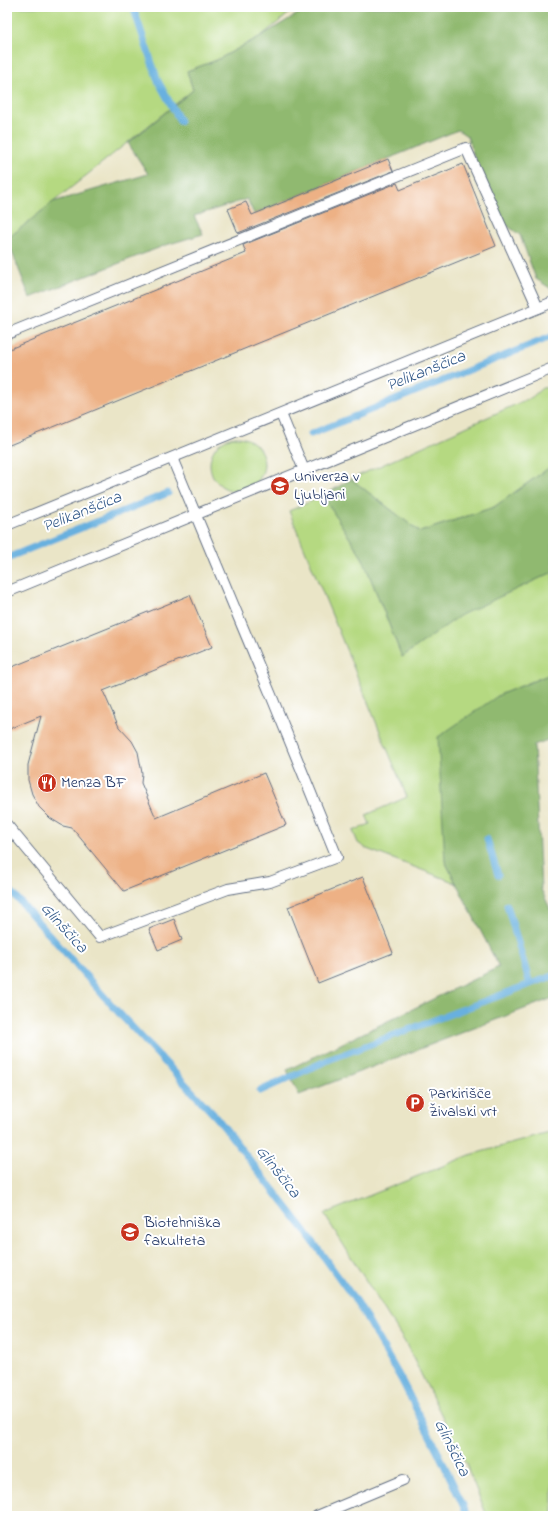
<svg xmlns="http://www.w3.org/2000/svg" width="560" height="1523" font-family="'Indie Flower',sans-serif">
	<rect width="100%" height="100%" fill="#fff"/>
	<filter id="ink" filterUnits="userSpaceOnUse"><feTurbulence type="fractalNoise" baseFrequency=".025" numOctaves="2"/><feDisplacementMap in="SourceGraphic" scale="8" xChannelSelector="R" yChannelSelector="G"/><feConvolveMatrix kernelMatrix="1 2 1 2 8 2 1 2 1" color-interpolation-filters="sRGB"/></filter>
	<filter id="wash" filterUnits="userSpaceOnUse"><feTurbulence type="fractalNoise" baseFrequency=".012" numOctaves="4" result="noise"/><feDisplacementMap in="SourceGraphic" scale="16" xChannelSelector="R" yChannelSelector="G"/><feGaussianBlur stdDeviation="0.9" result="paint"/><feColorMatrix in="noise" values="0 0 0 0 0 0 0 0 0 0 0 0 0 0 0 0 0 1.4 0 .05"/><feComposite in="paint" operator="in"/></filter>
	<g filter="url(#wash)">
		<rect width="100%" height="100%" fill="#eae5c7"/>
		<!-- green -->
		<g fill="#b5d981" stroke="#688470">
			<path d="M7,7H297L261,36L217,60L187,71L193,90L7,239Z"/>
			<path d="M553,387V465L494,507L420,532L351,479L532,397L542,388Z"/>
			<circle cx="237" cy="464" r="27"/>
			<path d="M323,496L363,559L402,657L461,614L553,572V673L499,695L445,861L456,883L367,849L358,843L353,831L370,824L366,815L407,797L289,511Z"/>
			<path d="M553,1132V1516H487L466,1464L406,1344L324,1214L470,1155Z"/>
		</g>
		<!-- forest -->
		<g fill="#90b96f" stroke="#567466">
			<path d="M309,7H553V290L536,279L520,235L494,216L467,136L458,130L254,214L247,199L194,216L203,234L166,245L30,298L7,239L53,202L148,174L128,143L193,90L187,71L217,60L261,36Z"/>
			<path d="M553,465V572L461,615L402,657L363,559L323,496L351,479L420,532L494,507Z"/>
			<path d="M553,673V738L534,745L541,889L553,915V998L299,1095L287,1070L499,967L445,861L438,737L499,695Z"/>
		</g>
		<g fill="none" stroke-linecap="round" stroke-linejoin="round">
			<!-- stream -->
			<g stroke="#68b0df" stroke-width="7">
				<path d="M133,7L158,81L180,121"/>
				<path d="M311,434L553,336"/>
				<path d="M7,558L168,493"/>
				<path d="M487,839L498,875"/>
				<path d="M7,887L118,1012L217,1118L303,1228L358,1304L401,1379L439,1454L468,1516"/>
				<path d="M507,905L530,984"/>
				<path d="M260,1091L328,1060L530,984L553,976"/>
			</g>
		</g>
		<g id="blocks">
			<!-- building -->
			<g fill="#edb185">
				<path d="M388,159L393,171L238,233L228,209L246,202L252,215Z"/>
				<path d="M463,164L496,246L7,446V350L246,253L243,245L397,183L400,190Z"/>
				<path d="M190,595L212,647L103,691L119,727L132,741L138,752L142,773L141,783L156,818L264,773L286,825L124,891L72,828L63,826L50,818L39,807L32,794L28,780V765L41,716L7,730V669Z"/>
				<path d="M363,877L393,953L318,983L288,907Z"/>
				<path d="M174,919L182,940L158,950L149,929Z"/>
			</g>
		</g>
	</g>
	<g filter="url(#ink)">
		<use href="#blocks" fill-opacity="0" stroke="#636f83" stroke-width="1"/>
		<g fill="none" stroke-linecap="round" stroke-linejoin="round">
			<defs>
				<g id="service">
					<path d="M7,334L466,148L538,308"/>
					<path d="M281,414L304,470"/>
					<path d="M7,525L553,302"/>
					<path d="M7,592L553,368"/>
					<path d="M7,825L100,937L228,889L270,882L337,857L271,695L172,458"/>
					<path d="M317,1516L403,1480"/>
				</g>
			</defs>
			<!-- service casing -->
			<use href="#service" stroke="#636f83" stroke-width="12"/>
			<!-- service -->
			<use href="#service" stroke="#fff" stroke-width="10"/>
		</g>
	</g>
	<!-- icons -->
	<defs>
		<symbol id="university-disc" viewBox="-11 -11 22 22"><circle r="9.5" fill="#c8321e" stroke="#fff"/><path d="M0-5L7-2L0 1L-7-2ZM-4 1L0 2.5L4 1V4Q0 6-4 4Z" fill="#fff"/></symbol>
		<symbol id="restaurant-disc" viewBox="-11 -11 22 22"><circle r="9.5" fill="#c8321e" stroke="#fff"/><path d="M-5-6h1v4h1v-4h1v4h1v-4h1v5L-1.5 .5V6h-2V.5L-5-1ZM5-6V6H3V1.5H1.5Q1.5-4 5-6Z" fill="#fff"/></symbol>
		<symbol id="parking-disc" viewBox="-11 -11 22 22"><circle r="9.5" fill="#c8321e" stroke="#fff"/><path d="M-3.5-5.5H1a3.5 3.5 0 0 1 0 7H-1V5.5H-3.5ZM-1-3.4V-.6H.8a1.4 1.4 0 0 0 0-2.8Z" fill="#fff"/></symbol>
	</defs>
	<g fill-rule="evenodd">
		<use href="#university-disc" x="269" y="475" width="22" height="22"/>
		<use href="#restaurant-disc" x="36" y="772" width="22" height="22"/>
		<use href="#parking-disc" x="404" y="1092" width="22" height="22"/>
		<use href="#university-disc" x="119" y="1221" width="22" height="22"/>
	</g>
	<g text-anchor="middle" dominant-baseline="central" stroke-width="4" stroke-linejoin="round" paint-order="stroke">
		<!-- poi labels -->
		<g font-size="16" fill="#1b2f5e" stroke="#fff" text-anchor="start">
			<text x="294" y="477">Univerza v<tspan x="294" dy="18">Ljubljani</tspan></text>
			<text x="61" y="783">Menza BF</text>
			<text x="429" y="1094">Parkirišče<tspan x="429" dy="18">Živalski vrt</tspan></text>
			<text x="144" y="1223">Biotehniška<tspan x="144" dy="18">fakulteta</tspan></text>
		</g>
		<!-- water labels -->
		<g font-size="17" font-style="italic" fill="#365c8b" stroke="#fff">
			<text transform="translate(426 371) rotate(-22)">Pelikanščica</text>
			<text transform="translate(82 512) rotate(-22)">Pelikanščica</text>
			<text transform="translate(64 928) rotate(48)">Glinščica</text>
			<text transform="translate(278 1172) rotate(52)">Glinščica</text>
			<text transform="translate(452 1448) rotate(64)">Glinščica</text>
		</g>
	</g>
	<!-- margin -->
	<rect width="560" height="1523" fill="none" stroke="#fff" stroke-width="24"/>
</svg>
